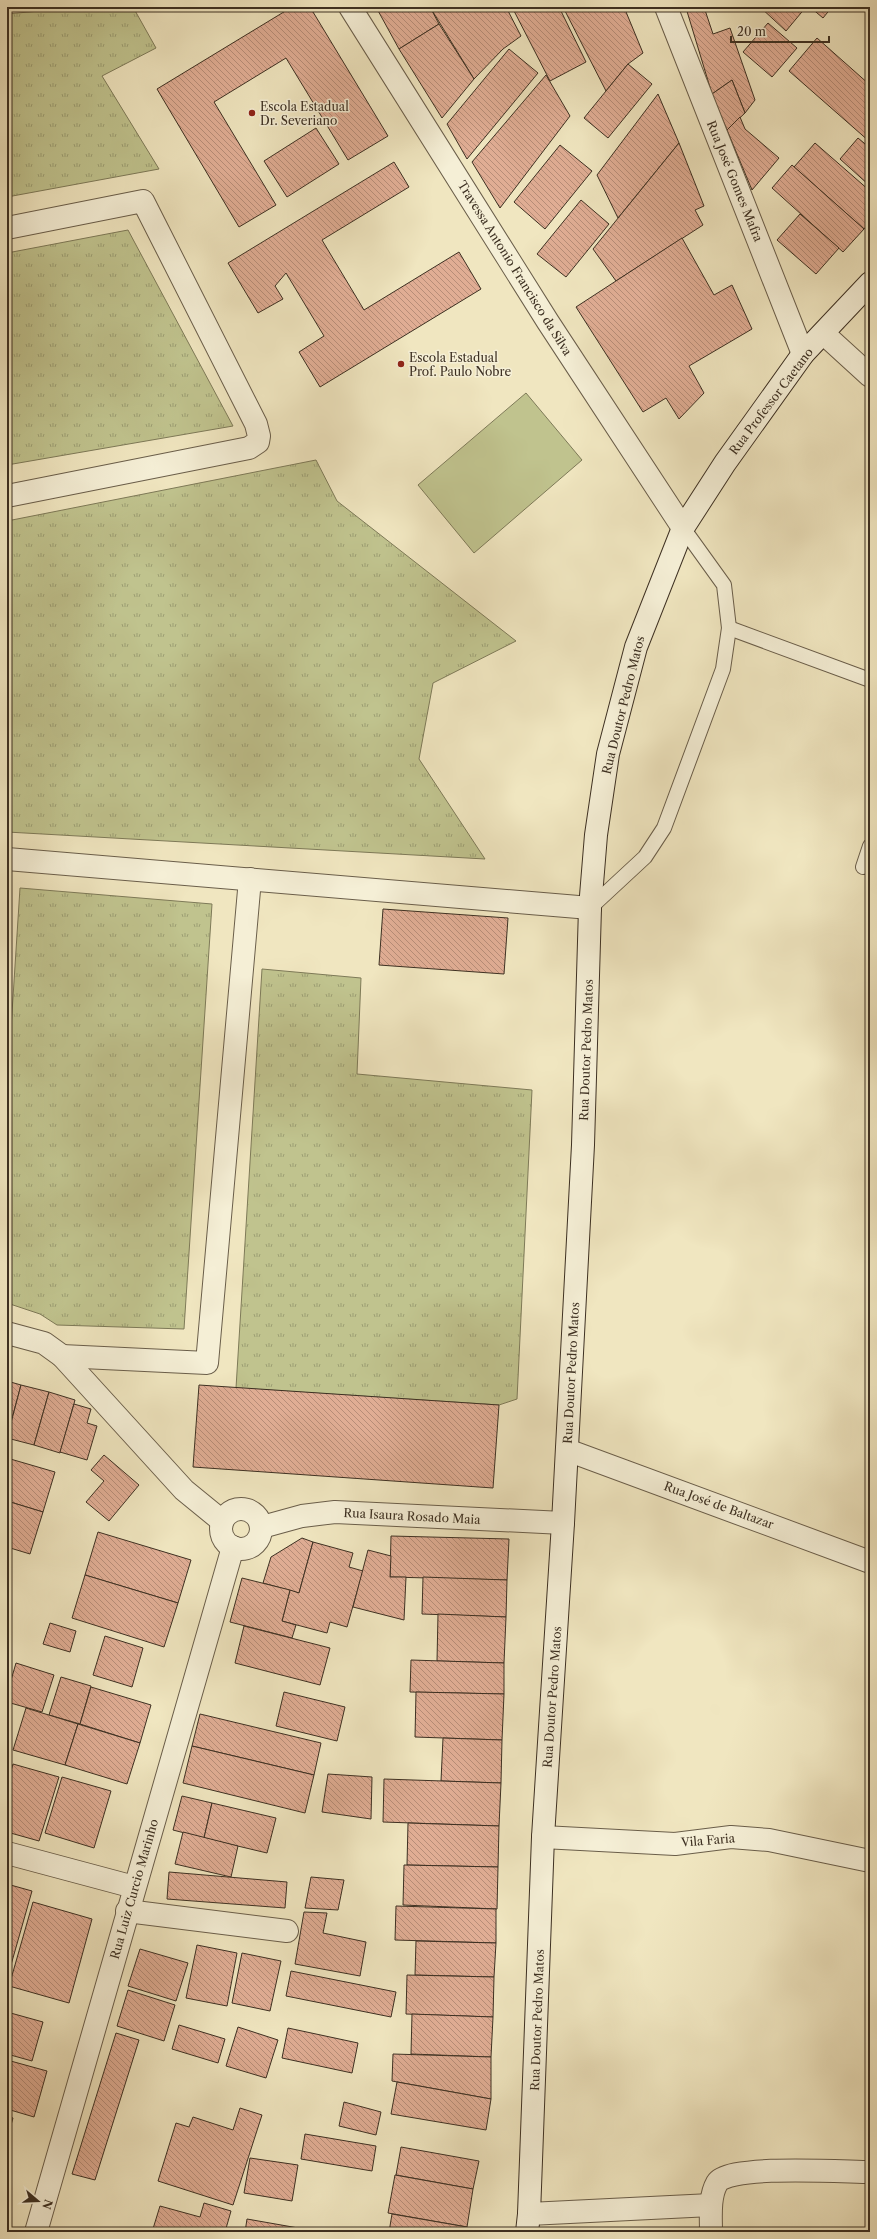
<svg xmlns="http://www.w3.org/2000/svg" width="877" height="2239" font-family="'Libre Caslon Text',serif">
	<defs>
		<pattern id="grass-tufts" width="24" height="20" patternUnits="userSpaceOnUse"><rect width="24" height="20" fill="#c0c38e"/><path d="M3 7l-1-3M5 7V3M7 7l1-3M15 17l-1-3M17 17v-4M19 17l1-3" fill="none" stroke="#9d9f74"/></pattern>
		<pattern id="building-back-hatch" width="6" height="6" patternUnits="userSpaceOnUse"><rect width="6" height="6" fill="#e0ad94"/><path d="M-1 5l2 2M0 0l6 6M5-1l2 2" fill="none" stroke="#b78d78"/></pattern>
	</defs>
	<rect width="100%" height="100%" fill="#f0e6c0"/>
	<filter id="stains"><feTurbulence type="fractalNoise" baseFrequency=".005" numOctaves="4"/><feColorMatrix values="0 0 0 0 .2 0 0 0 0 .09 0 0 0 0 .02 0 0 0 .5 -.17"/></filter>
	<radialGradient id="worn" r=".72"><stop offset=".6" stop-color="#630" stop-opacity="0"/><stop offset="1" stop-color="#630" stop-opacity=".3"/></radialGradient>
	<!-- grass -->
	<g fill="url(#grass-tufts)" stroke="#7e7a58">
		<path d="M82,7H133L156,48L102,76L159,169L7,197V14Z"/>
		<path d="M128,230L233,426L7,465V253Z"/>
		<path d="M316,460L337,501L516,641L433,683L419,759L485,859L7,832V521Z"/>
		<path d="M20,888L212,904L184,1329L57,1325L40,1314L7,1303V1091Z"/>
		<path d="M262,969L361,978L357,1074L532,1090L517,1399L499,1405L236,1388Z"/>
	</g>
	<!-- pitch -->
	<path fill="#c0c38e" stroke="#7e7a58" d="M526,393L582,460L474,553L418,485Z"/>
	<!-- building -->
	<g fill="url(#building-back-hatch)" stroke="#3d3022">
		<path d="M292,7H310L388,136L348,160L286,58L214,102L276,205L239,227L157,89Z"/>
		<path d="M376,7H430L439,24L399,49Z"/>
		<path d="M430,7H506L521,36L503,49L474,79Z"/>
		<path d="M512,7H559L586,62L550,81Z"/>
		<path d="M563,7H624L643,53L628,64L606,91Z"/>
		<path d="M704,7L713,34L730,28L755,100L745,113L732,80L712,94L686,8Z"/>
		<path d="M760,7H806L786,31Z"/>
		<path d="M810,7H832L823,18Z"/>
		<path d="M864,7H870V12Z"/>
		<path d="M768,23L797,48L772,77L743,52Z"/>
		<path d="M439,24L474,79L442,118L399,49Z"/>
		<path d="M817,38L870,85V142L789,71Z"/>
		<path d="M509,49L538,73L467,159L447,124Z"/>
		<path d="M628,64L652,84L608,138L584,118Z"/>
		<path d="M546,75L570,116L500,208L472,162Z"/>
		<path d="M732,80L745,113L727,130L712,94Z"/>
		<path d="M658,94L679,143L618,218L597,175Z"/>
		<path d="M740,117L745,129L779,158L752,190L727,130Z"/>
		<path d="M316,128L339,164L287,197L264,161Z"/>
		<path d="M858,138L870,148V186L840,159Z"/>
		<path d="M679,143L704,206L695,210L703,225L616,281L593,249Z"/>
		<path d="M815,143L870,191V222L864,229L794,167Z"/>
		<path d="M560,145L592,171L545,229L514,202Z"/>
		<path d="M394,162L409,187L322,240L364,310L459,252L481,289L320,387L299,352L324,336L286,273L275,286L283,299L258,313L228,263Z"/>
		<path d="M792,165L864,229L843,252L772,188Z"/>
		<path d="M581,200L609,224L566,277L537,254Z"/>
		<path d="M800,214L839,248L816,274L777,240Z"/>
		<path d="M682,238L714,295L732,285L752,329L689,366L704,393L679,419L666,398L643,412L576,307Z"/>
		<path d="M383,909L508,918L504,974L379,965Z"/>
		<path d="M7,1381L21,1385L7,1437Z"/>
		<path d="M21,1385L49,1392L34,1445L7,1438Z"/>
		<path d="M199,1385L499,1405L493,1488L193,1467Z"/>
		<path d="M49,1392L75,1400L60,1453L34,1445Z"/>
		<path d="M74,1404L91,1409L87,1423L97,1426L87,1460L60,1452Z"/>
		<path d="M104,1455L139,1485L109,1521L86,1502L104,1481L91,1470Z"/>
		<path d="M7,1458L55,1472L43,1512L7,1501Z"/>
		<path d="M7,1501L43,1512L30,1554L7,1547Z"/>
		<path d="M98,1532L191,1560L178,1603L85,1575Z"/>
		<path d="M391,1536L509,1539L507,1580L390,1577Z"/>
		<path d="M302,1538L313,1542L299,1593L263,1583L271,1557Z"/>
		<path d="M313,1542L353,1553L349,1567L363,1571L347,1627L330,1622L327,1633L282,1621L290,1590L299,1593Z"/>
		<path d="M368,1550L391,1556L390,1577H406L404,1620L353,1607Z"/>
		<path d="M7,1553L10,1554L7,1565Z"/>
		<path d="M85,1575L178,1603L164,1647L72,1618Z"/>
		<path d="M423,1577L507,1580L506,1617L422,1614Z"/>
		<path d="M242,1578L290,1590L282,1621L296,1625L292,1638L230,1622Z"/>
		<path d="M438,1614L506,1617L504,1663L437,1661Z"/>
		<path d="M50,1623L76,1631L70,1652L43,1644Z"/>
		<path d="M244,1626L330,1648L320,1685L235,1663Z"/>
		<path d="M105,1636L143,1648L132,1687L93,1675Z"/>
		<path d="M411,1660L504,1663V1694L410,1692Z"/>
		<path d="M16,1663L54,1675L42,1712L7,1702V1694Z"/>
		<path d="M61,1677L91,1686L80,1724L49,1715Z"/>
		<path d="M91,1687L151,1705L140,1743L80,1724Z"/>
		<path d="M284,1692L345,1707L337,1741L276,1726Z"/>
		<path d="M416,1692L504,1694L502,1740L415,1737Z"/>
		<path d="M26,1708L78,1724L65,1765L13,1750Z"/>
		<path d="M200,1714L321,1743L314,1775L192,1746Z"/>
		<path d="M78,1724L140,1743L127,1784L65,1765Z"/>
		<path d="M443,1738L502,1740L501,1783L441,1781Z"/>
		<path d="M192,1746L314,1775L305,1813L183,1783Z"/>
		<path d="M13,1764L59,1777L39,1841L7,1832V1785Z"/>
		<path d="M328,1774L372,1777L371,1819L322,1812Z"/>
		<path d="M62,1777L111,1791L94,1848L45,1833Z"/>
		<path d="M384,1779L501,1783L499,1826L383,1822Z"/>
		<path d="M182,1796L212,1803L204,1838L173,1830Z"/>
		<path d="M212,1803L276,1818L267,1853L204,1838Z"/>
		<path d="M408,1823L499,1826L498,1867L407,1865Z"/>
		<path d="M183,1832L238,1846L231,1877L175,1864Z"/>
		<path d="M404,1865L498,1867L497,1909L403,1905Z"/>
		<path d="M169,1872L287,1882L285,1908L167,1899Z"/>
		<path d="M311,1877L344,1880L338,1910L305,1908Z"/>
		<path d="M7,1884L32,1891L7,1979Z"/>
		<path d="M33,1902L92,1919L69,2003L9,1986Z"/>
		<path d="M396,1906L496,1909V1943L395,1940Z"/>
		<path d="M304,1912L327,1913L323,1933L366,1942L360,1976L295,1964Z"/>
		<path d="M416,1941L496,1943L494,1977L415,1975Z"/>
		<path d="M197,1945L237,1953L227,2006L186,1998Z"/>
		<path d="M140,1949L188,1963L176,2001L128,1986Z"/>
		<path d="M242,1953L281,1961L270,2011L232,2003Z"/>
		<path d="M291,1971L396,1992L391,2017L286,1996Z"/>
		<path d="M407,1975L494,1977L493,2017L406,2014Z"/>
		<path d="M128,1990L175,2005L164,2041L117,2026Z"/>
		<path d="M7,2012L43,2022L32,2061L7,2054Z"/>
		<path d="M412,2014L493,2017L491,2057L411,2054Z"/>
		<path d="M179,2025L225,2039L218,2063L172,2049Z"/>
		<path d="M238,2027L278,2040L266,2078L226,2066Z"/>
		<path d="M288,2028L358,2043L352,2073L282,2058Z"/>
		<path d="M116,2033L139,2040L95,2180L72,2174Z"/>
		<path d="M393,2054L491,2057V2099L392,2081Z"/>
		<path d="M7,2060L47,2071L34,2117L7,2109Z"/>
		<path d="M397,2082L491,2099L486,2130L391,2114Z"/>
		<path d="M344,2102L381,2112L376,2135L339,2126Z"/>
		<path d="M240,2108L262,2115L233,2205L158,2181L176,2123L189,2127L193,2117L233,2130Z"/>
		<path d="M7,2116L13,2118L7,2139Z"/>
		<path d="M305,2134L376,2146L372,2171L301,2159Z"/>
		<path d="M401,2147L479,2161L473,2189L396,2175Z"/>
		<path d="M250,2158L298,2165L292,2201L244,2193Z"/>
		<path d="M395,2175L473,2189L467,2227L388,2213Z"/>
		<path d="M204,2203L231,2211L225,2232H152L160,2206L200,2217Z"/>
		<path d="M392,2214L467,2227L466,2232H389Z"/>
		<path d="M247,2219L321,2232H245Z"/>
	</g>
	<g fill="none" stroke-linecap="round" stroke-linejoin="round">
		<defs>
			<g id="lane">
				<path d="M729,628L870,680"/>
				<path d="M863,867L870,846"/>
				<path d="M590,908L645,857L664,828L723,669L729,628L724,585L683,528"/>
			</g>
			<g id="street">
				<path d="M350,7L548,322L683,528"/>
				<path d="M666,7L803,354"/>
				<path d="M7,228L143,201L256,424L259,436L258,442L249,448L7,496"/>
				<path d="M824,334L870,376"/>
				<path d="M7,859L590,908"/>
				<path d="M7,1333L44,1343L62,1356L184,1490L222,1521"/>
				<path d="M62,1356L207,1363L250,879"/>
				<path d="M567,1450L870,1562"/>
				<circle cx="241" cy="1529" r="20"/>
				<path d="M262,1527L302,1516L335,1512L563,1523"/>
				<path d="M543,1837L675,1844L731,1837L769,1840L870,1861"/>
				<path d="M7,1853L134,1887"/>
				<path d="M127,1911L287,1931"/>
				<path d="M529,2214L711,2205"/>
				<path d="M36,2232L233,1547"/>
				<path d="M711,2232C711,2217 709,2197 717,2183C728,2164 845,2172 870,2172"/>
			</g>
			<path id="secondary" d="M527,2232L529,2214L543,1837L563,1523L583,1145L590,908L596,835L608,754L636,647L683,528L725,463L803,354L870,283"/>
		</defs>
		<!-- lane casing -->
		<use href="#lane" stroke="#6a5e4a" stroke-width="16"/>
		<!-- street casing -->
		<use href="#street" stroke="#6a5e4a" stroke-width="24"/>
		<!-- secondary casing -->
		<use href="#secondary" stroke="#3d3022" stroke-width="24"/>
		<!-- lane -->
		<use href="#lane" stroke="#f5efd6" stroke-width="14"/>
		<!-- street -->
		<use href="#street" stroke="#f5efd6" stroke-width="22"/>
		<!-- secondary -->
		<use href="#secondary" stroke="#f5efd6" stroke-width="22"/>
	</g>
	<!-- markers -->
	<g fill="#8f2418" stroke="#f5efd6" stroke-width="1.5">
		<circle cx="252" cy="113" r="4"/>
		<circle cx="401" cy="364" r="4"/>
	</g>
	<g text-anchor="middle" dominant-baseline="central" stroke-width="3" stroke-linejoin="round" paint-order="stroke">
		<!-- poi labels -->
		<g font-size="12" fill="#3d3022" stroke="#f5efd6" text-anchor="start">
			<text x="260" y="106">Escola Estadual<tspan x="260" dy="14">Dr. Severiano</tspan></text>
			<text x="409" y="357">Escola Estadual<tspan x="409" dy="14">Prof. Paulo Nobre</tspan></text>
		</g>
		<!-- street labels -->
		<g font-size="12" fill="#3d3022" stroke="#f5efd6">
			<text transform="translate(735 181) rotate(68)">Rua José Gomes Mafra</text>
			<text transform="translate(515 268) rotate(58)">Travessa Antonio Francisco da Silva</text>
			<text transform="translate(771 401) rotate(-53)">Rua Professor Caetano</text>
			<text transform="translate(623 705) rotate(-76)">Rua Doutor Pedro Matos</text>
			<text transform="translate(586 1050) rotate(-88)">Rua Doutor Pedro Matos</text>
			<text transform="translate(571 1373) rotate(-87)">Rua Doutor Pedro Matos</text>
			<text transform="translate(719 1505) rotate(20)">Rua José de Baltazar</text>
			<text transform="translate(412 1516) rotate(3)">Rua Isaura Rosado Maia</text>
			<text transform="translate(552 1697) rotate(-86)">Rua Doutor Pedro Matos</text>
			<text transform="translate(708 1840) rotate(-5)">Vila Faria</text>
			<text transform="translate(134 1889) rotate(-74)">Rua Luiz Curcio Marinho</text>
			<text transform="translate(537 2020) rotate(-88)">Rua Doutor Pedro Matos</text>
		</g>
	</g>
	<!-- margin -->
	<rect width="877" height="2239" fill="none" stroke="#f0e6c0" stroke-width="24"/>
	<rect x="8" y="8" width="861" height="2223" fill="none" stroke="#3d3022" stroke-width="2"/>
	<rect x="12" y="12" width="853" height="2215" fill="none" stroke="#3d3022"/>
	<!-- north arrow -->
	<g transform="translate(38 2201) rotate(109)" stroke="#f5efd6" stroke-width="3" paint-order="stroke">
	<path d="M0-3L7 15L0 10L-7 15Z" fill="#3d3022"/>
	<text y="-6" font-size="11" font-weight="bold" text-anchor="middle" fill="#3d3022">N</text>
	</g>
	<!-- scale -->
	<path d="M731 36v6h98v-6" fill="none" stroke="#3d3022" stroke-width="2"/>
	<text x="737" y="36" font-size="12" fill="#3d3022" stroke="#f5efd6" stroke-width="3" paint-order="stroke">20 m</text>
	<rect width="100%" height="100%" filter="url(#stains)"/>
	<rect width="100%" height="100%" fill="url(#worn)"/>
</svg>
